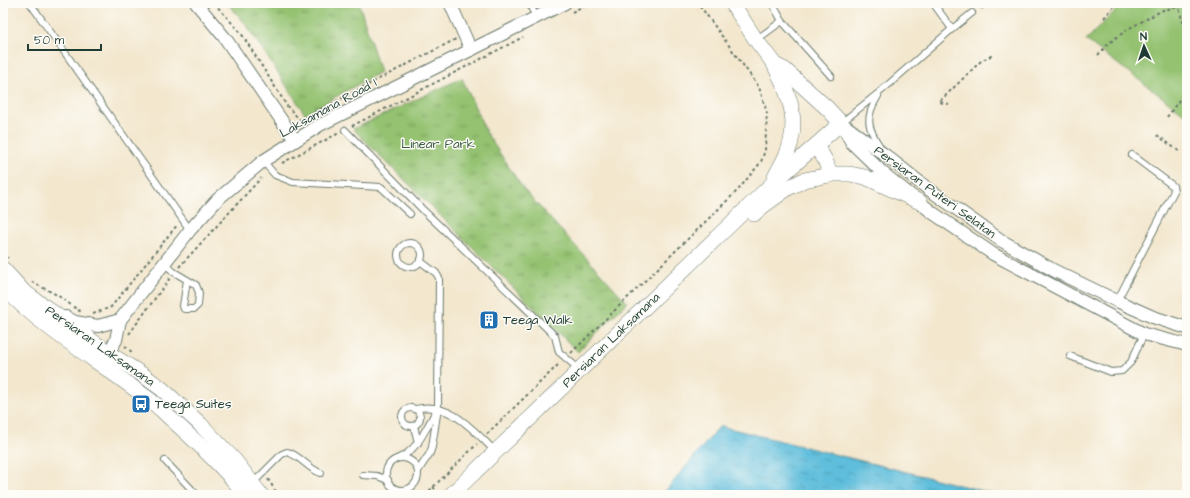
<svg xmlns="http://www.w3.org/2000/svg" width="1190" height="498" font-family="'Architects Daughter',sans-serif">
	<defs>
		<pattern id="park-tufts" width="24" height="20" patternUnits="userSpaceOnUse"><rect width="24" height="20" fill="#94c271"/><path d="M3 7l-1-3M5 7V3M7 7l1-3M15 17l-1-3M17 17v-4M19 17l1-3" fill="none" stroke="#789f5e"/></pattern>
		<pattern id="water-ripples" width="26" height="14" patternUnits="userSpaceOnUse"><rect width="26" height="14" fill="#5ebedc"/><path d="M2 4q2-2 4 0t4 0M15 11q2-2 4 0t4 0" fill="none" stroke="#4d9cb3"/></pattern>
	</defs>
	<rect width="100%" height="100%" fill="#fdfcf7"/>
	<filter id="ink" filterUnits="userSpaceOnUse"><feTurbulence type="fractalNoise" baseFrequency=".025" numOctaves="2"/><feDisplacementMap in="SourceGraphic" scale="8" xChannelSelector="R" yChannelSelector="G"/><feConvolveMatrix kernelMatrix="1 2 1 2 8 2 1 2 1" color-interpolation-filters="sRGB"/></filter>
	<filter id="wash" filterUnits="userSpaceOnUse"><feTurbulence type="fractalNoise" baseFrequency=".012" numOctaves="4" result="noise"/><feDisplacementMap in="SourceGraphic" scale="16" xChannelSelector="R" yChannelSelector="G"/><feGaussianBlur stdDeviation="0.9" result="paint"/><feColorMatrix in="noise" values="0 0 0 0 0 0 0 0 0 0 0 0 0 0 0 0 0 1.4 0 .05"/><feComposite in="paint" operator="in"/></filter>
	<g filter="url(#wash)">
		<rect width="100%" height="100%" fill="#f3e7ce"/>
		<!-- grass -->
		<path fill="#94c271" stroke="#5a8052" d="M1123,3H1187V116L1086,40Z"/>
		<!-- park -->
		<g fill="url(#park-tufts)" stroke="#5a8052">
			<path d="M227,3H359L380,72L305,114L245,23Z"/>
			<path d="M462,78L487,134L524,190L627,302L578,352L353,129Z"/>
		</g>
		<!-- water -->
		<path fill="url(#water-ripples)" stroke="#3e7e88" d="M720,426L1000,495H662Z"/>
	</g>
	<g filter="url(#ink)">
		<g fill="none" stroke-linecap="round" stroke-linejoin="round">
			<defs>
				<g id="service">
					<path d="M30,3L190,230"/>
					<path d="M529,3L536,17"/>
					<path d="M772,3L782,21L831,76"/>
					<path d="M933,3L952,29"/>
					<path d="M982,5L984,3"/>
					<path d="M756,40L782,21"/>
					<path d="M878,96C865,117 867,127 880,147"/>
					<path d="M841,123L881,91L952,29L972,13"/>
					<path d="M345,130L423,210L555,336L559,352L580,370"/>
					<path d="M263,161L275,175L293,182L381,187L410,214"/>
					<circle cx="410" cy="255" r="12"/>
					<path d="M165,264L174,272L196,285L199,293L198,305L194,309H184L183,306L187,280"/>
					<path d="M1117,301L1174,191L1173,186L1132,155"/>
					<path d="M1070,356L1111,372L1122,371L1131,362L1144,334"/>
					<circle cx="411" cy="417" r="9"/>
					<path d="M416,409C449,400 474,431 496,452"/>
					<path d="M414,426L418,443"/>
					<path d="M399,458C418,450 426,428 436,411"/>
					<circle cx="402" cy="474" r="16"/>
					<path d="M165,461L197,495"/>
					<path d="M418,471L430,453L432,447L438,408L439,278L436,273L420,261"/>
					<path d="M363,475L377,476L388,480"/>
					<path d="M253,483L282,454L287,452C300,455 308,469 321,473"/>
				</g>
				<g id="minor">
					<path d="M196,3L225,38L295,140"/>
					<path d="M450,3L471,50"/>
					<path d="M841,123L852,143L884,174L933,213L993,254L1144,334L1187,345"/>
					<path d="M844,125L885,155L927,188L1002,241L1055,271L1117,301L1153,317L1187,328"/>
					<path d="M66,317L75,322L98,326L120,320L190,230L218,199L263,161L320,125L565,3"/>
					<path d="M109,352L116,340L120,320"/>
				</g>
				<g id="tertiary">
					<path d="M815,147C824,155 827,163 830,175"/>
					<path d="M774,179C778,171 783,162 787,154C800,122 790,95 775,66"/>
					<path d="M754,214L763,206L788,188L804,180L835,174H850L865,177L920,202"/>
					<path d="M3,269L23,291L113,356L143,375L162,389L200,424L236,462L261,495"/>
					<path d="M3,287C45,330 96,359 143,395C152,401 161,409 169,417C196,441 223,467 246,495"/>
					<path d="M451,495L771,185L841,123L827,108L785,70L775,65L756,40L732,3"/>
				</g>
			</defs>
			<!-- service casing -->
			<use href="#service" stroke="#69786a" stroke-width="8"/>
			<!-- minor casing -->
			<use href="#minor" stroke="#69786a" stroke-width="14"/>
			<!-- tertiary casing -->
			<use href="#tertiary" stroke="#69786a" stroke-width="16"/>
			<!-- path -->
			<g stroke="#69786a" stroke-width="2" stroke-dasharray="3 3" stroke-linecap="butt">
				<path d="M214,3L241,33L287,106L300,120L456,39"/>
				<path d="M1178,3L1182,20L1187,29"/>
				<path d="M572,12L589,3"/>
				<path d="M1104,18L1117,3"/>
				<path d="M1098,55L1109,43L1128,29L1163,10L1178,7"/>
				<path d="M949,104L939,102L982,60L993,55"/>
				<path d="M1167,117L1187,89"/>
				<path d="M352,126L523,37"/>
				<path d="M1157,135L1180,152"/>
				<path d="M282,163L339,133"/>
				<path d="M3,253L8,258"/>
				<path d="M179,267L261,178"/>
				<path d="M32,282L57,295L81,312"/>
				<path d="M93,314L111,307L178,224"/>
				<path d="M129,334L170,278"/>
				<path d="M125,346L133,353"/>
				<path d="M571,353L738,190L761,162L765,150L767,113L759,87L698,3"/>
				<path d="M487,434L560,363"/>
				<path d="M268,479L278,495"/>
				<path d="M433,487L439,493"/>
				<path d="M425,495L477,444"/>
			</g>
			<!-- service -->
			<use href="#service" stroke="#fff" stroke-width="6"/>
			<!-- minor -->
			<use href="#minor" stroke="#fff" stroke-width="12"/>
			<!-- tertiary -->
			<use href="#tertiary" stroke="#fff" stroke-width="15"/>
		</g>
	</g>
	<!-- icons -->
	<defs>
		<symbol id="building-square" viewBox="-11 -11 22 22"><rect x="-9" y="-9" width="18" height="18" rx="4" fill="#1f6fb2" stroke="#fdfcf7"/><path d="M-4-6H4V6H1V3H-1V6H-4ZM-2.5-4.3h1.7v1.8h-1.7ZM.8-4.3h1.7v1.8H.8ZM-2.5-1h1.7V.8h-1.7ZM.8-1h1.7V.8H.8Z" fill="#fff"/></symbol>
		<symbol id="bus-square" viewBox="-11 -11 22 22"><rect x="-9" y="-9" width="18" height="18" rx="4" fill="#1f6fb2" stroke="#fdfcf7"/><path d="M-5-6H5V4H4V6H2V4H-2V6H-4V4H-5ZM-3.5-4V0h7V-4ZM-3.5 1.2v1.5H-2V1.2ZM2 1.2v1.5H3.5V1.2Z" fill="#fff"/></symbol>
	</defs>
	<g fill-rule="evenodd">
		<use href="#building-square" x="478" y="309" width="22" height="22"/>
		<use href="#bus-square" x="130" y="393" width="22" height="22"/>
	</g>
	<g text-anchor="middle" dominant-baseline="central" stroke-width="3" stroke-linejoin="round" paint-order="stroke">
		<!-- street labels -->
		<g font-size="13" fill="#1f3d34" stroke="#fdfcf7">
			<text transform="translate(328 108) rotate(-29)">Laksamana Road 1</text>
			<text transform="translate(935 192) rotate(36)">Persiaran Puteri Selatan</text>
			<text transform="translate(611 340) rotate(-44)">Persiaran Laksamana</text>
			<text transform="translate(100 346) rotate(35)">Persiaran Laksamana</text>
		</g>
		<!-- park labels -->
		<g font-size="13" fill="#3c5e43" stroke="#fdfcf7">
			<text x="438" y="144">Linear Park</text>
		</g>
		<!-- poi labels -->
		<g font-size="13" fill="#1f3d34" stroke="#fdfcf7" text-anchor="start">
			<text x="503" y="320">Teega Walk</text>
			<text x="155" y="404">Teega Suites</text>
		</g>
	</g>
	<!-- margin -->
	<rect width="1190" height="498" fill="none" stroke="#fdfcf7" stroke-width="16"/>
	<!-- north arrow -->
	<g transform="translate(1144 46) rotate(357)" stroke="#fdfcf7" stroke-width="3" paint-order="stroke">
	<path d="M0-3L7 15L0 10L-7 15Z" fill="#1f3d34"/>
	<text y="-6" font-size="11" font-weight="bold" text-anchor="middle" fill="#1f3d34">N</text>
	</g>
	<!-- scale -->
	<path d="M28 44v6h73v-6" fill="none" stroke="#1f3d34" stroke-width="2"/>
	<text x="34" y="44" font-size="12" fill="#1f3d34" stroke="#fdfcf7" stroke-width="3" paint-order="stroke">50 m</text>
</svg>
